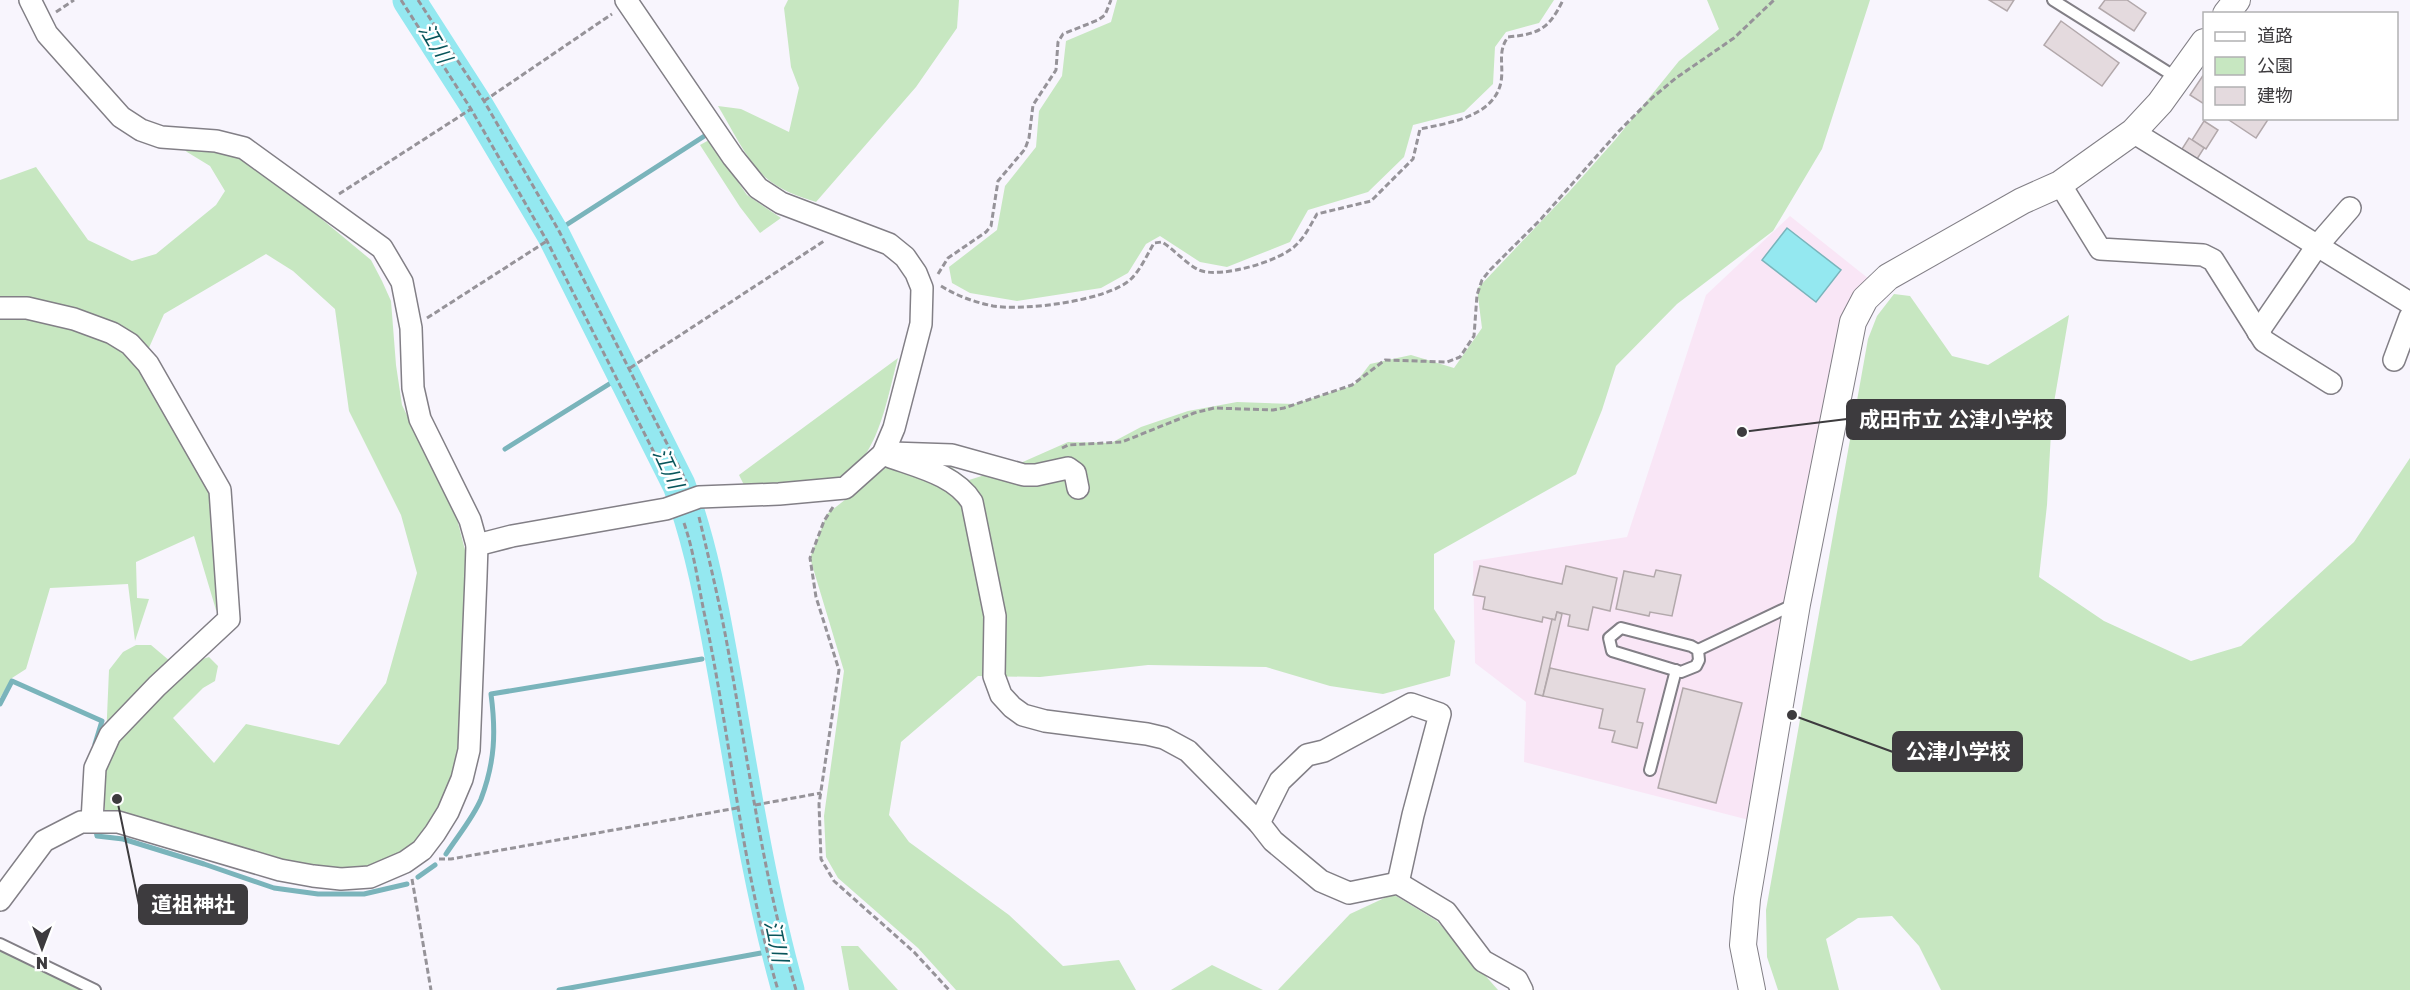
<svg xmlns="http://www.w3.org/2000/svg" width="2410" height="990" font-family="'Golos Text','Noto Sans JP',sans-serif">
	<rect width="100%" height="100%" fill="#f8f5fd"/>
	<!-- education -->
	<path fill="#f9e6f6" d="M1790,216L1869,279L1749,820L1524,762L1526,702L1475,663L1473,561L1627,537L1706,295Z"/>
	<!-- green -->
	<g fill="#c7e7c1">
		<path d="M788,0H959L957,28L916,87L816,202C798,196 779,190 765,177C745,158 732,129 718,106L741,109L789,132L799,88L791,67L784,8Z"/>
		<path d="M1117,0H1554L1539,23L1506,32L1495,47L1493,84L1464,112L1413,125L1404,157L1368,192L1308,210L1290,242L1227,267L1200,262L1160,236L1146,244L1128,273L1101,288L1017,301L970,293L952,283L949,267L997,230L1005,186L1036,147L1039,111L1062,76L1066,41L1111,22Z"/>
		<path d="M1707,0H1870L1822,149L1773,231L1677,304L1616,366L1602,410L1576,474L1434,554V609L1455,641L1450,676L1383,694L1330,686L1266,667L1148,665L1040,677L978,676L901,742L889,815L909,842L1009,915L1063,966L1119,960L1136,990H956L918,948L838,878L826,857L824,816L844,671L810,558L827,514L902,455L934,454L969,480L1016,465L1068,442L1111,443L1141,427L1188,411L1237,402L1295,404L1354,385L1370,364L1411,355L1454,368L1482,328L1477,289L1568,193L1615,140L1679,61L1719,29Z"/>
		<path d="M709,140L747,195L781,218L760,233L740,207L700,145Z"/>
		<path d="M182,147L242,153L371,260L382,281L391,301L396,365L402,405L457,519L466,554L461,742L455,775L444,804L410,849L383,864L359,869H316L285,863L105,813L104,786L109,670L123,652L136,645H151L177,667L209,657L218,666L215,681L203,688L173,718L214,763L246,724L339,745L386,683L417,573L401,515L349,411L335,309L293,271L266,254L164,314L148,350L213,484L225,617L216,610L194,536L136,562L137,598L149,599L135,641L128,584L50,588L26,669L12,678L0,698V180L36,167L88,240L132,261L156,254L216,205L225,191L210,166L187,152Z"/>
		<path d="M1894,294L1910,296L1952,356L1988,365L2069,315L2052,414L2047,505L2039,577L2104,621L2191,661L2241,646L2354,542L2410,458V990H1941L1919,946L1892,916L1858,918L1826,939L1839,990H1778L1767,957L1766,910L1868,339L1877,316Z"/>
		<path d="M898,358C888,393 879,459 842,476C823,485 769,485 745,487L739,475Z"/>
		<path d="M1393,894L1437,921L1498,990H1278L1350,914Z"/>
		<path d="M841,946H858L898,990H849Z"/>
		<path d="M0,948L86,990H0Z"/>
		<path d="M1212,965L1263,990H1171Z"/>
	</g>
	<!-- water -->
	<path fill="#94e8f0" stroke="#7ab4bb" stroke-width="1.5" d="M1787,228L1841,270L1816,302L1762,260Z"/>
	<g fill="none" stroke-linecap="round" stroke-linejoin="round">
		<!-- stream -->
		<g stroke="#7ab4bb" stroke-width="5">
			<path d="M563,227L706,135"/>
			<path d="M553,234L555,232"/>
			<path d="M622,376L624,375"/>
			<path d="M505,449L614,381"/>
			<path d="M718,656L721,655"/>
			<path d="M0,704L12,681L102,721L95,744"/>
			<path d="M96,831L97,836L123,839L204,864L274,888L318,894H364L407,884"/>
			<path d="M446,854C457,837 473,818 481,799C495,762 496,732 491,694L702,659"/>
			<path d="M418,877L435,865"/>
			<path d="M774,951H777"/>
			<path d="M559,990L761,953"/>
		</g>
		<!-- river -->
		<path stroke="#94e8f0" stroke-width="33" d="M409,0L477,106L553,234L679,485C704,552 715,623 728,694C745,793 761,893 788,990"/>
	</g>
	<!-- building -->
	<g fill="#e4dade" stroke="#b2a8ab" stroke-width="1.5">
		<path d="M1989,0H2014L2007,11Z"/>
		<path d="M2105,0H2127L2146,13L2134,31L2099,8Z"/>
		<path d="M2061,21L2119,63L2102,86L2044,45Z"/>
		<path d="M2204,74V104L2190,95Z"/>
		<path d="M2226,118H2269L2256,138Z"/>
		<path d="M2204,121L2218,130L2206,149L2192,140Z"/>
		<path d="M2189,138L2204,148L2197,159L2182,149Z"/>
		<path d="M1480,566L1562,584L1566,566L1617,578L1610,611L1593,607L1588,630L1568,626L1570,615L1557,612L1555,620L1543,617L1542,622L1483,609L1485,597L1473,595Z"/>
		<path d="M1656,570L1681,575L1672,616L1650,612L1649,616L1616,609L1624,571L1654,577Z"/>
		<path d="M1557,612L1562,614L1543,696L1535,694L1552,619L1555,620Z"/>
		<path d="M1550,668L1645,689L1637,722L1643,723L1637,748L1612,742L1615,731L1599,728L1603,709L1543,696Z"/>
		<path d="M1683,688L1742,703L1716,803L1658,788Z"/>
	</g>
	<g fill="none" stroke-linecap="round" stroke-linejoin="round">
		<defs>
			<g id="service">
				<path d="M2053,0L2177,78"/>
				<path d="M1621,628L1691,646L1698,650L1699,660L1696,666L1681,672L1612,651L1609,638Z"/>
				<path d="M1698,650L1795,604"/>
				<path d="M1650,770L1676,670"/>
				<path d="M0,944L95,990"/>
			</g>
			<g id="minor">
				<path d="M2133,132L2410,303"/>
				<path d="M2060,184L2100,249L2203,255L2213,260L2264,341L2331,383"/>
				<path d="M0,308H27L74,319L112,333L130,344L148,364L220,490L229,619L157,686L110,735L95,768L92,821"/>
				<path d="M2258,332L2317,246L2350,208"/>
				<path d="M2394,360L2410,317"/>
				<path d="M892,453L952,455L1024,475H1036L1068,468L1075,473L1078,488"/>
				<path d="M883,454C913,466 954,473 972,502L995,616L994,676L1001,695L1012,707L1023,715L1045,721L1147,734L1164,738L1188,751L1259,823L1273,841L1321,881L1349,893L1398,883L1446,912L1483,961L1517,980L1522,990"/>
				<path d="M477,545L512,536L666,509L699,497L779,494L845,488L883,454L894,428L921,324L922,288L916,273L905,257L889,244L781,203L758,188L733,157L626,0"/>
				<path d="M1259,823L1280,781L1307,755L1324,751L1411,704L1440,714L1413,815L1398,883"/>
				<path d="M0,900L44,841L81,822H118L280,870L313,876L341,879L370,877L405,862L422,850L435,833L448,812L462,779L469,750L476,576L477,545L470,520L420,419L413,388L411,328L402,282L382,248L244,148L216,141L161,137L141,130L121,117L47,34L30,0"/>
			</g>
			<g id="tertiary">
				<path d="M2226,14L2237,0"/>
				<path d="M1752,990L1743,945L1747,899L1797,604L1853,322L1865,299L1888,277L2022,201L2060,184L2133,132L2160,103L2204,42"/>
			</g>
		</defs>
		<!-- service casing -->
		<use href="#service" stroke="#827f86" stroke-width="14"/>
		<!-- minor casing -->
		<use href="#minor" stroke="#827f86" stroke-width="24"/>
		<!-- tertiary casing -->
		<use href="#tertiary" stroke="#827f86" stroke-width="28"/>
		<!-- path -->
		<g stroke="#969399" stroke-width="3" stroke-dasharray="6 3" stroke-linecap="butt">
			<path d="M401,0L471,109L547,241L672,488"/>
			<path d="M418,0L484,101L559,231L687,483"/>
			<path d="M56,12L74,0"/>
			<path d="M484,101L612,14"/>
			<path d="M339,194L471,109"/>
			<path d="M938,274L948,258L986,232L991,226L998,181L1025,149L1029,138L1033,105L1056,70L1058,42L1063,34L1098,20L1105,15L1111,0"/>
			<path d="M941,286C957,296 974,302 993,306C1024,311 1108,301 1131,279C1141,269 1147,255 1154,243L1162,242C1175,250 1186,264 1199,270C1220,279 1281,261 1296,245C1305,237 1311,224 1317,214L1371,201L1413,159L1420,129C1448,123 1494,117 1501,82C1504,65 1497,52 1508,37C1539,34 1549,29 1563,0"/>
			<path d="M427,318L547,241"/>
			<path d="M630,368L824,241"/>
			<path d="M1062,448L1068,445L1122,442L1194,413L1214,408L1273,410L1284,408L1352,385L1385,360L1447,362L1460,357L1474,336L1477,295L1482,280L1490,270L1541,219L1618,132L1652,98L1676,78L1734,38L1774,0"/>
			<path d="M833,507L824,521L810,558L816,597L839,670L819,804L821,859L834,881L914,952L949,990"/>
			<path d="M699,517C710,563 721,609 729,655C749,767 764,881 796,990"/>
			<path d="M684,523C694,552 698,583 704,612C731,738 741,867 778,990"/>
			<path d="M755,805L821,793"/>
			<path d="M439,859H451L737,808"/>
			<path d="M412,879L431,990"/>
		</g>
		<!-- service -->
		<use href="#service" stroke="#fff" stroke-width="10"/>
		<!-- minor -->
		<use href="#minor" stroke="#fff" stroke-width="21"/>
		<!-- tertiary -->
		<use href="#tertiary" stroke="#fff" stroke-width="26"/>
	</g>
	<g text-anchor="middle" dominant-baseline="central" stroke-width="5" stroke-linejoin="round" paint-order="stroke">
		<!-- water labels -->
		<g font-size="21" font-style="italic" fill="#08555b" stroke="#fff">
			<text transform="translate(436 43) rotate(59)">江川</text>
			<text transform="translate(669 468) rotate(65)">江川</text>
			<text transform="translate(777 941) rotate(78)">江川</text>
		</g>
	</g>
	<!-- callouts -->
	<path fill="none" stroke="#3d3b3e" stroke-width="2" d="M1742 432L1847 419M1792 715L1893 752M117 799L139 905"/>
	<g fill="#3d3b3e" stroke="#fff" stroke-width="2">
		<circle cx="1742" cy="432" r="6"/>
		<circle cx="1792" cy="715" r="6"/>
		<circle cx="117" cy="799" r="6"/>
	</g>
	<g fill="#3d3b3e" stroke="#3d3b3e" stroke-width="2">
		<rect x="1847" y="400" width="218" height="39" rx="6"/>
		<rect x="1893" y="732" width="129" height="39" rx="6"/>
		<rect x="139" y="885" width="108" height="39" rx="6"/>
	</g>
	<g font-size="21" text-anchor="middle" font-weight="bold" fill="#fff">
		<text x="1956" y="427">成田市立 公津小学校</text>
		<text x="1958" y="759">公津小学校</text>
		<text x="193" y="912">道祖神社</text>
	</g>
	<!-- legend -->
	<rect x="2203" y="12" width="195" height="108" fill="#ffffff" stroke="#b1b1b2" stroke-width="1.5"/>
	<rect x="2215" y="32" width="30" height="9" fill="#ffffff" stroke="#b1b1b2" stroke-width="1.5"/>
	<text x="2257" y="42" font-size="18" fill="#3d3b3e">道路</text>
	<rect x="2215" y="57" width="30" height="18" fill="#c7e7c1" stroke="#b1b1b2" stroke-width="1.5"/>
	<text x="2257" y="72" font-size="18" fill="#3d3b3e">公園</text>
	<rect x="2215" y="87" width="30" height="18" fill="#e4dade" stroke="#b1b1b2" stroke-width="1.5"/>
	<text x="2257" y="102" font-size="18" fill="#3d3b3e">建物</text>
	<!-- north arrow -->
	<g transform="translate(42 948) rotate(180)" stroke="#ffffff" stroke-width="4.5" paint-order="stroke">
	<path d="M0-4.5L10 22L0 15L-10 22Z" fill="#3d3b3e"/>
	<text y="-9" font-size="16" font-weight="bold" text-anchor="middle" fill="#3d3b3e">N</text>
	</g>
</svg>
